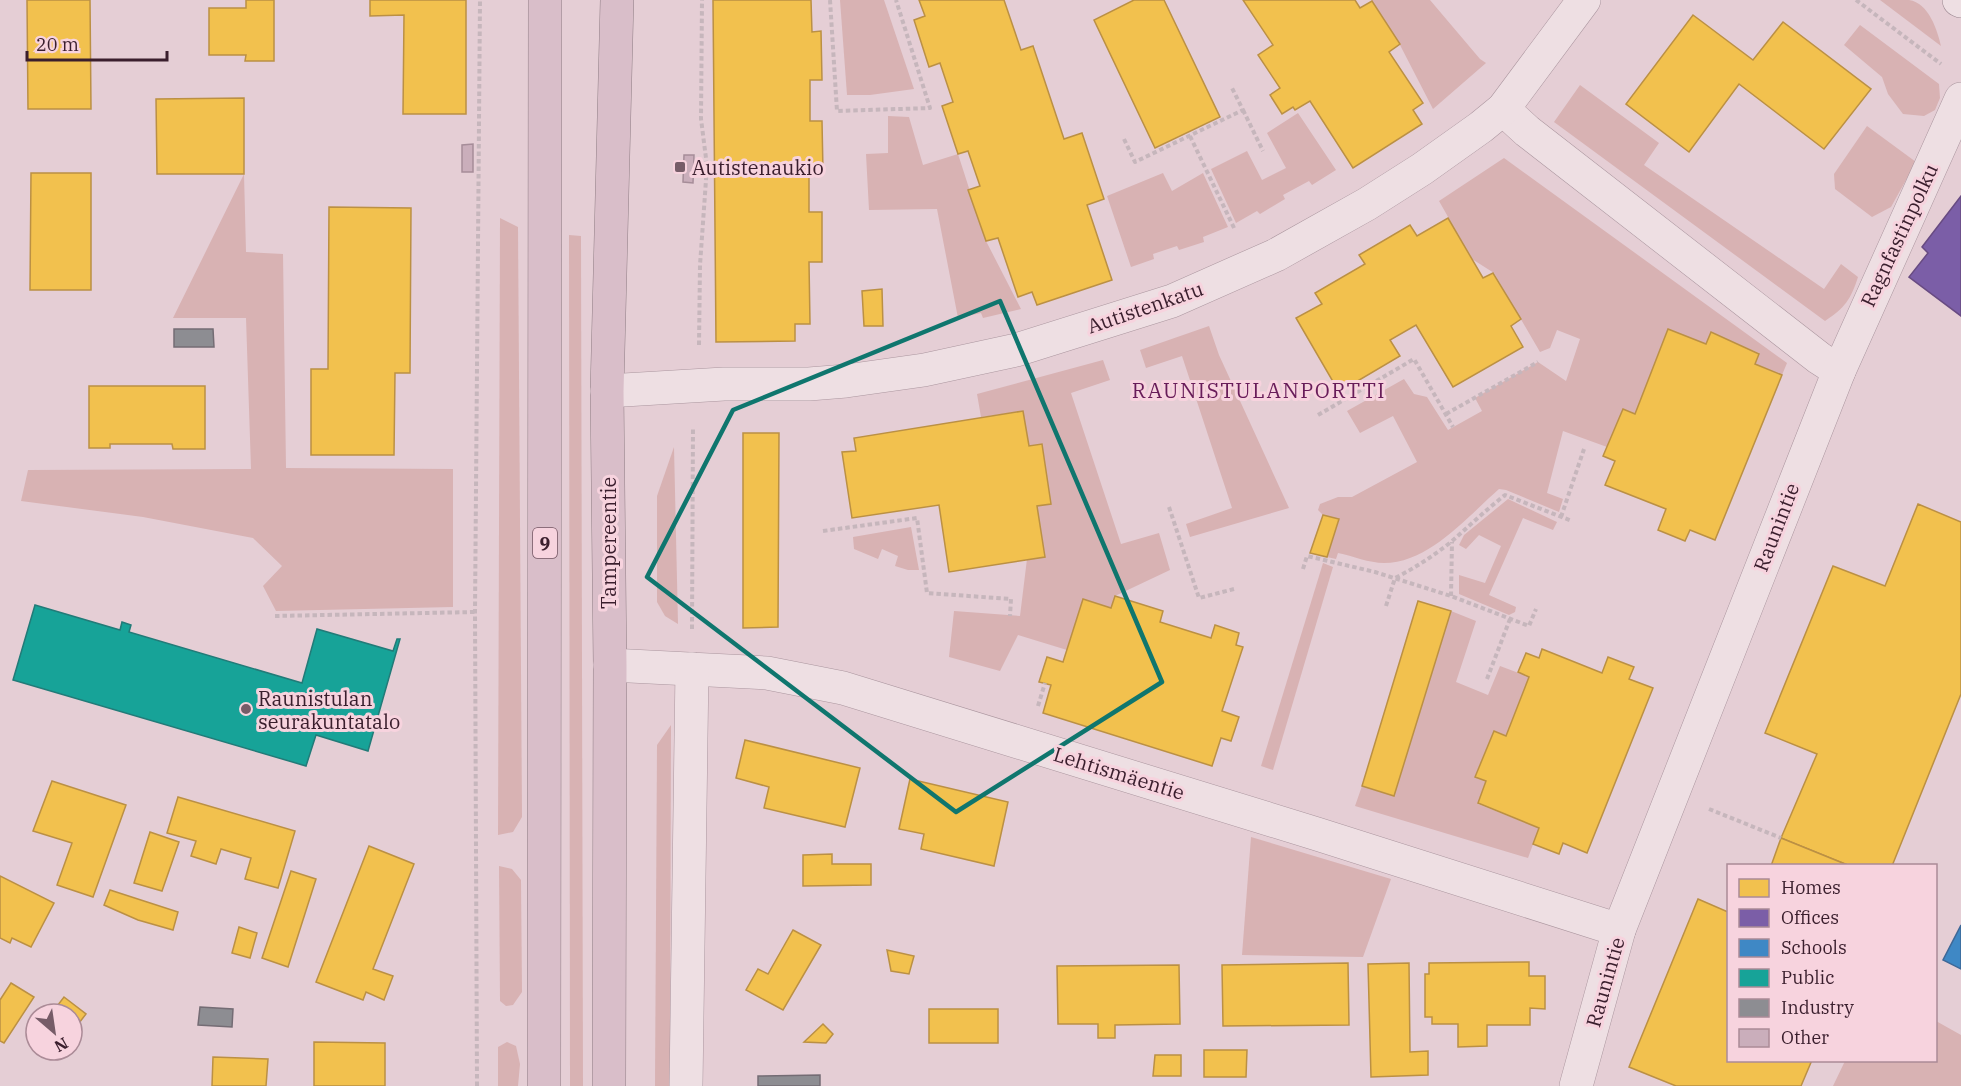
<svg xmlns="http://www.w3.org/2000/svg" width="1961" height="1086" font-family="'IBM Plex Serif',serif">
	<rect width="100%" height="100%" fill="#e5ced5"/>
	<!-- green -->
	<g fill="#d8b2b3">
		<path d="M840,0H884L914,89L870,95H847Z"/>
		<path d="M1371,0H1430L1480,59L1486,63L1433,109L1400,45Z"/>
		<path d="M1880,0C1889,0 1900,0 1909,0C1929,3 1937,30 1941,46Z"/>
		<path d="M1860,25L1939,84L1940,98L1935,110L1924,116L1903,114L1888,94L1882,77L1844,45Z"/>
		<path d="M1580,85L1659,143L1644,165L1824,289L1841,264L1858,277C1851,299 1845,308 1825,321L1554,122Z"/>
		<path d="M1298,113L1336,170L1312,185L1309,181L1283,195L1285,199L1260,214L1257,211L1236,223L1211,169L1247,151L1262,180L1286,168L1267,133Z"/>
		<path d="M888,116L909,117L923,165L958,154L986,241L1021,309L983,318L981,313L958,318L937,209L869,210L866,154L888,153Z"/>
		<path d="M1867,126L1916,162L1891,207L1872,217L1835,189L1834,174Z"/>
		<path d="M1504,158L1787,363L1782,375L1755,364L1759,353L1712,333L1706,344L1668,329L1635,414L1623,409L1607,447L1563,431L1547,493L1563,499L1559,512L1506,490L1499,489C1467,517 1429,563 1384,563C1369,563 1353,556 1338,553L1336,559L1327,557L1339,520L1323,515L1318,510L1320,504L1338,497H1352L1417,462L1393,416L1360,433L1347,411L1404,379L1414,394L1427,397L1448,430L1482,411L1475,398L1538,362L1566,381L1580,339L1557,330L1550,348L1540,352L1494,273L1472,259L1439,201Z"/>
		<path d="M1163,173L1172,191L1203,173L1228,227L1203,237L1204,242L1179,250L1177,246L1153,254L1154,259L1131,267L1107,196Z"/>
		<path d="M244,174L246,252L283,254L286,468L453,469V607L276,611L263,586L282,566L253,538L143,517L21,501L28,470L251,469L246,318H173Z"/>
		<path d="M500,218L518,227L522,817L513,832L498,835Z"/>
		<path d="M569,235L581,236L583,1086H570Z"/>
		<path d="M1209,326L1219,355L1289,508L1190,537L1186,524L1232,508L1182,356L1146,368L1140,350Z"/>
		<path d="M1103,360L1110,380L1071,393L1121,544L1159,533L1170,570L1115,596L1111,608L1083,599L1067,650L1018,635L1000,671L949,657L954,611L1020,616L1027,559L1045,556L1037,506L1051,504L1042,444L1029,446L1023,411L981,417L977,394Z"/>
		<path d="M674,447L678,624L665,616L657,602V496Z"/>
		<path d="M1508,499L1557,522L1553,530L1523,518L1489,595L1516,607L1515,612L1509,615L1459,594V575L1485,583L1501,546L1479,535L1466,549L1459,545L1464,535Z"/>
		<path d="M911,527L919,570H908L895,566L898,556L882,549L878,559L854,549L853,537Z"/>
		<path d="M1323,563L1333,567L1273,770L1261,766Z"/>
		<path d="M1451,611L1476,621L1456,682L1488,695L1500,666L1529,677L1506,736L1494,731L1475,776L1486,781L1478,804L1539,828L1528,858L1355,806L1362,786L1394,796Z"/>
		<path d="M671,725L670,1086H655L657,745Z"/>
		<path d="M1251,837L1391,879L1363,957L1242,955Z"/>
		<path d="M499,866L512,869L521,880L522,992L513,1005L506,1006L500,1001Z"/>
		<path d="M1936,1021L1961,1035V1086H1833L1845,1061L1936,1060Z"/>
		<path d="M507,1042L516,1046L520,1064L518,1086H498V1047Z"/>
	</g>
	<!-- homes -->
	<g fill="#f2c14e" stroke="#bb9044" stroke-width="1.5">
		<path d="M27,0H90L91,109H28Z"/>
		<path d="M246,0H274V61H245L246,55H209V8H246Z"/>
		<path d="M370,0H466V114H403L404,15L370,16Z"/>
		<path d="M713,0H811L812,32L821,31L822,80H810V121H822L823,172L809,171V212H822V262H809L810,324H795V341L716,342Z"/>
		<path d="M919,0H1004L1021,50L1033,46L1064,139L1082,133L1104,199L1087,205L1112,280L1037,305L1032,292L1018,297L998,238L986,241L968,190L980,186L968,151L958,154L942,106L953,102L940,63L929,67L914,20L925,16Z"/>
		<path d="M1134,0H1164L1220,117L1155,148L1094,20Z"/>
		<path d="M1243,0H1355L1360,8L1372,1L1400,44L1389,52L1423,103L1413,110L1422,124L1353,168L1310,101L1295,110L1293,107L1282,114L1270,95L1280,88L1258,55L1273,45Z"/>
		<path d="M1693,15L1753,60L1783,22L1871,89L1824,149L1739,84L1689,152L1626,104Z"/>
		<path d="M244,98V174H157L156,99Z"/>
		<path d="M31,173H91V290H30Z"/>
		<path d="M329,207L411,208L410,373H395L394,455H311V369H328Z"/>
		<path d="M1448,218L1483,278L1493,273L1521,319L1511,326L1523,347L1453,387L1416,325L1390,340L1400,356L1339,392L1296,318L1322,304L1315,293L1365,264L1359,255L1410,225L1417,236Z"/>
		<path d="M882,289L883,326H864L862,291Z"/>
		<path d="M1668,329L1706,344L1711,332L1759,354L1755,364L1782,375L1715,540L1690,530L1685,541L1658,530L1666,509L1605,485L1615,461L1603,456L1623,409L1635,414Z"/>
		<path d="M89,386H205V449H173L172,444H110V448H89Z"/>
		<path d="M1023,411L1029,446L1042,444L1051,504L1037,506L1045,557L949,572L939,505L852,518L842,452L856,451L854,438Z"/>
		<path d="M743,433H779L778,627L743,628Z"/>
		<path d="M1918,504L1961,522V694L1892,866H1850L1781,838L1817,754L1765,733L1833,566L1885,586Z"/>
		<path d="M1323,515L1339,519L1327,557L1310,553Z"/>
		<path d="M1115,596L1163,611L1160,622L1211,638L1215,625L1239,633L1236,645L1243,647L1222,711L1239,717L1231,741L1221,738L1212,766L1043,713L1051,685L1039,682L1047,657L1063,662L1083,599L1111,608Z"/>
		<path d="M1418,601L1451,611L1394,796L1362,786Z"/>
		<path d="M1542,649L1602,673L1608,657L1634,667L1629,679L1653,688L1587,853L1563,843L1559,854L1533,844L1539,828L1478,803L1486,781L1475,777L1494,731L1506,736L1529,677L1518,672L1526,653L1539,658Z"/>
		<path d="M745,740L860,768L845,827L764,808L769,787L736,778Z"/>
		<path d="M910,779L1008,802L994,866L921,849L924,834L899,829Z"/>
		<path d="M52,781L126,805L93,897L57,885L72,843L33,831Z"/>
		<path d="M178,797L295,831L278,888L245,879L251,858L221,849L216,864L191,856L196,841L167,833Z"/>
		<path d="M150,832L179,842L162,891L134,883Z"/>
		<path d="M1781,838L1850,866H1771Z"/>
		<path d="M369,846L414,864L373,969L393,976L384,1000L366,992L363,1000L316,982Z"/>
		<path d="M832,854V864H871V885L803,886V855Z"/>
		<path d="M291,871L316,879L288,967L262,958Z"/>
		<path d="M0,876L54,903L31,947L12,938L10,943L0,938Z"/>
		<path d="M110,890L178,912L173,930L138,920L104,905Z"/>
		<path d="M1698,899L1728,912V1060H1812L1801,1086H1676L1629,1067Z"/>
		<path d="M239,927L257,933L250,958L232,953Z"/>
		<path d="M793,930L821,945L783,1010L746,990L758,969L768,974Z"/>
		<path d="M887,950L914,956L909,974L891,971Z"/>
		<path d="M1529,962V976H1545V1009L1530,1008V1025H1487V1046L1458,1047V1024H1432V1017H1425V974H1429V963Z"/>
		<path d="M1348,963L1349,1025L1223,1026L1222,965Z"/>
		<path d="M1409,963L1410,1052L1428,1051V1075L1371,1077L1368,964Z"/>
		<path d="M1179,965L1180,1024L1115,1025V1038H1098V1024H1058L1057,966Z"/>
		<path d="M11,983L34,997L4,1043L0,1041V1000Z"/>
		<path d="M64,997L86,1014L72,1032V1014H51Z"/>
		<rect x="929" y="1009" width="69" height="34"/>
		<path d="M823,1024L833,1034L826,1043L804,1042Z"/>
		<path d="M314,1042L385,1043V1086H314Z"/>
		<path d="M1204,1050H1247L1246,1077H1204Z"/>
		<path d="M1155,1055H1181V1076H1153Z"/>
		<path d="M213,1057L268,1059L266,1086H212Z"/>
	</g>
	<!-- offices -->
	<path fill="#7b5ea7" stroke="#684b82" stroke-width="1.5" d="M1961,196V316L1909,277L1928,253L1922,247Z"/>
	<!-- schools -->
	<path fill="#3f88c5" stroke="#3e6897" stroke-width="1.5" d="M1961,925V969L1943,960Z"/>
	<!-- public -->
	<path fill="#17a398" stroke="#227b78" stroke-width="1.5" d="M35,605L120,630L122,622L131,625L129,632L302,683L317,629L393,651L397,639H400L368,751L316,735L306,766L13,680Z"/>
	<!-- industry -->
	<g fill="#8d8d92" stroke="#746c74" stroke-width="1.5">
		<path d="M174,329H213L214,347H174Z"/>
		<path d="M200,1007L233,1009L232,1027L198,1025Z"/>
		<path d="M820,1075V1086H758V1076Z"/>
	</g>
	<!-- building -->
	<g fill="#caaebb" stroke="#a68d99" stroke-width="1.5">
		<path d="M473,144V172H462V145Z"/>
		<path d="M684,155H694L693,183L683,182Z"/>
	</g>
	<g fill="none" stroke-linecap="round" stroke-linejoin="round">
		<defs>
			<g id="street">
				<path d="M1503,109L1527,131L1819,358L1839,371L1619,930L1576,1086"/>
				<path d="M1839,371L1961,99"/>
				<path d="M607,391L724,384H809L846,381L924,370L1016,350L1172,301L1276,255L1367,204L1422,169L1481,127L1503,109L1584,0"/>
				<path d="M610,665L767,673L843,688L1317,834L1619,930"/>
				<path d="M686,1086L692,669"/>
			</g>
			<path id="secondary" d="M1959,0L1961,1"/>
			<g id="highway">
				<path d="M544,1086L545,0"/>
				<path d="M609,1086L610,665L607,391L617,0"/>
			</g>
		</defs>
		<!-- street casing -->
		<use href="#street" stroke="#ab969f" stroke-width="34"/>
		<!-- secondary casing -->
		<use href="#secondary" stroke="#9a868f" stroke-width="34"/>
		<!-- highway casing -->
		<use href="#highway" stroke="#907e85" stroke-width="34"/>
		<!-- path -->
		<g stroke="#c6b6bc" stroke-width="4" stroke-dasharray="4.5 3" stroke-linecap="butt">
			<path d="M830,0L837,111L930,108L896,0"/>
			<path d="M1856,0L1941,64"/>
			<path d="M1243,110L1263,151"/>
			<path d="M1190,136L1235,230"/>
			<path d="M1124,139L1135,162L1243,110L1232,88"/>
			<path d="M699,345L700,265L707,166L701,119L702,0"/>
			<path d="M1446,414L1538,362"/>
			<path d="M1318,415L1414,359L1453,427"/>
			<path d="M1169,507L1199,598L1234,589"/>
			<path d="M1561,517L1584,449"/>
			<path d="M823,531L917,518L927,593L1011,599L1010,616"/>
			<path d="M1303,569L1307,556L1375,572L1451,596L1529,626L1536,609"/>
			<path d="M1451,596L1452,542"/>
			<path d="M1386,606L1395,578C1415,568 1433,556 1451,542C1469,526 1486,510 1505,495L1572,521"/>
			<path d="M275,616L475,612"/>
			<path d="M692,629L693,427"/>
			<path d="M1487,679L1510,619"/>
			<path d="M1038,706L1045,683"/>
			<path d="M1709,809L1781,838"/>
			<path d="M477,1086L475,612L480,0"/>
		</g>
		<!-- street -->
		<use href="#street" stroke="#eedfe3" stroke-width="33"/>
		<!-- secondary -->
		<use href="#secondary" stroke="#eedfe3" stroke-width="33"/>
		<!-- highway -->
		<use href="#highway" stroke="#d9bec9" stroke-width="33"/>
	</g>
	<!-- marked area -->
	<path fill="none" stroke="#0f766e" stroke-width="4.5" stroke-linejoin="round" d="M1000,301L1162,682L956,812L647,577L733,410Z"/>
	<!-- markers -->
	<g fill="#765c68" stroke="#f7d3de" stroke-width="2">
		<rect x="674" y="161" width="12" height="12" rx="3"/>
		<circle cx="246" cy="709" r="6"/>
	</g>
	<g text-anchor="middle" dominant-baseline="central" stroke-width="6" stroke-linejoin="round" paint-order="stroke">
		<!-- shield labels -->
		<rect fill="#f7d3de" stroke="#735462" stroke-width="1.5" x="533" y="528" width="24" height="30" rx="4.5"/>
		<g font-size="18" font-weight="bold" fill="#3a1e2d">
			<text x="545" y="543">9</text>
		</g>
		<!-- poi labels -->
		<g font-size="20" fill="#3a1e2d" stroke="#f7d3de" text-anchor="start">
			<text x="692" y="167">Autistenaukio</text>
			<text x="258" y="698">Raunistulan<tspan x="258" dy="23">seurakuntatalo</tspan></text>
		</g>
		<!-- street labels -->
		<g font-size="20" fill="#3a1e2d" stroke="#f7d3de">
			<text transform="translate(1899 235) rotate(-65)">Ragnfastinpolku</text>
			<text transform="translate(1145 307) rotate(-19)">Autistenkatu</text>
			<text transform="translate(1776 527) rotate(-69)">Raunintie</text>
			<text transform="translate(608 543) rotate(-90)">Tampereentie</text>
			<text transform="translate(1119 773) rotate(17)">Lehtismäentie</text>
			<text transform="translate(1605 982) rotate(-74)">Raunintie</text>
		</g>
		<!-- neighbourhood labels -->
		<g font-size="21" letter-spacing="1.5" fill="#681c59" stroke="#f7d3de">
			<text x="1259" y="390">RAUNISTULANPORTTI</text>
		</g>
	</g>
	<!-- legend -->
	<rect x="1727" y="864" width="210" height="198" fill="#f7d3de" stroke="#ab8b97" stroke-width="1.5"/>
	<rect x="1739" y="879" width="30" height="18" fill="#f2c14e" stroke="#ab8b97" stroke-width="1.5"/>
	<text x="1781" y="894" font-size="18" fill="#3a1e2d">Homes</text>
	<rect x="1739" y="909" width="30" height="18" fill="#7b5ea7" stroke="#ab8b97" stroke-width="1.5"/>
	<text x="1781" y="924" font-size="18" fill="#3a1e2d">Offices</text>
	<rect x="1739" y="939" width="30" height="18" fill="#3f88c5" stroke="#ab8b97" stroke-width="1.5"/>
	<text x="1781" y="954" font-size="18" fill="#3a1e2d">Schools</text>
	<rect x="1739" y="969" width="30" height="18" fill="#17a398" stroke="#ab8b97" stroke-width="1.5"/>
	<text x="1781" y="984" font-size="18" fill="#3a1e2d">Public</text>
	<rect x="1739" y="999" width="30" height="18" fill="#8d8d92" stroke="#ab8b97" stroke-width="1.5"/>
	<text x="1781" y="1014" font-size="18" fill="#3a1e2d">Industry</text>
	<rect x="1739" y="1029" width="30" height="18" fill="#caaebb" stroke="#ab8b97" stroke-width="1.5"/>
	<text x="1781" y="1044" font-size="18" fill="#3a1e2d">Other</text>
	<!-- north arrow -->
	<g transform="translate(54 1032) rotate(151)"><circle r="28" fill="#f7d3de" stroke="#ab8b97" stroke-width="1.5"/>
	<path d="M0-4.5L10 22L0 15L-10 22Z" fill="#765c68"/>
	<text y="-9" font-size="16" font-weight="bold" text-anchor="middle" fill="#3a1e2d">N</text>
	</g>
	<!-- scale -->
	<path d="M27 51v9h140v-9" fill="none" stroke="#3a1e2d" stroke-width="3"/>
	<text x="36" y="51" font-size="18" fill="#3a1e2d" stroke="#f7d3de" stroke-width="4.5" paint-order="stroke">20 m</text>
</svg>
